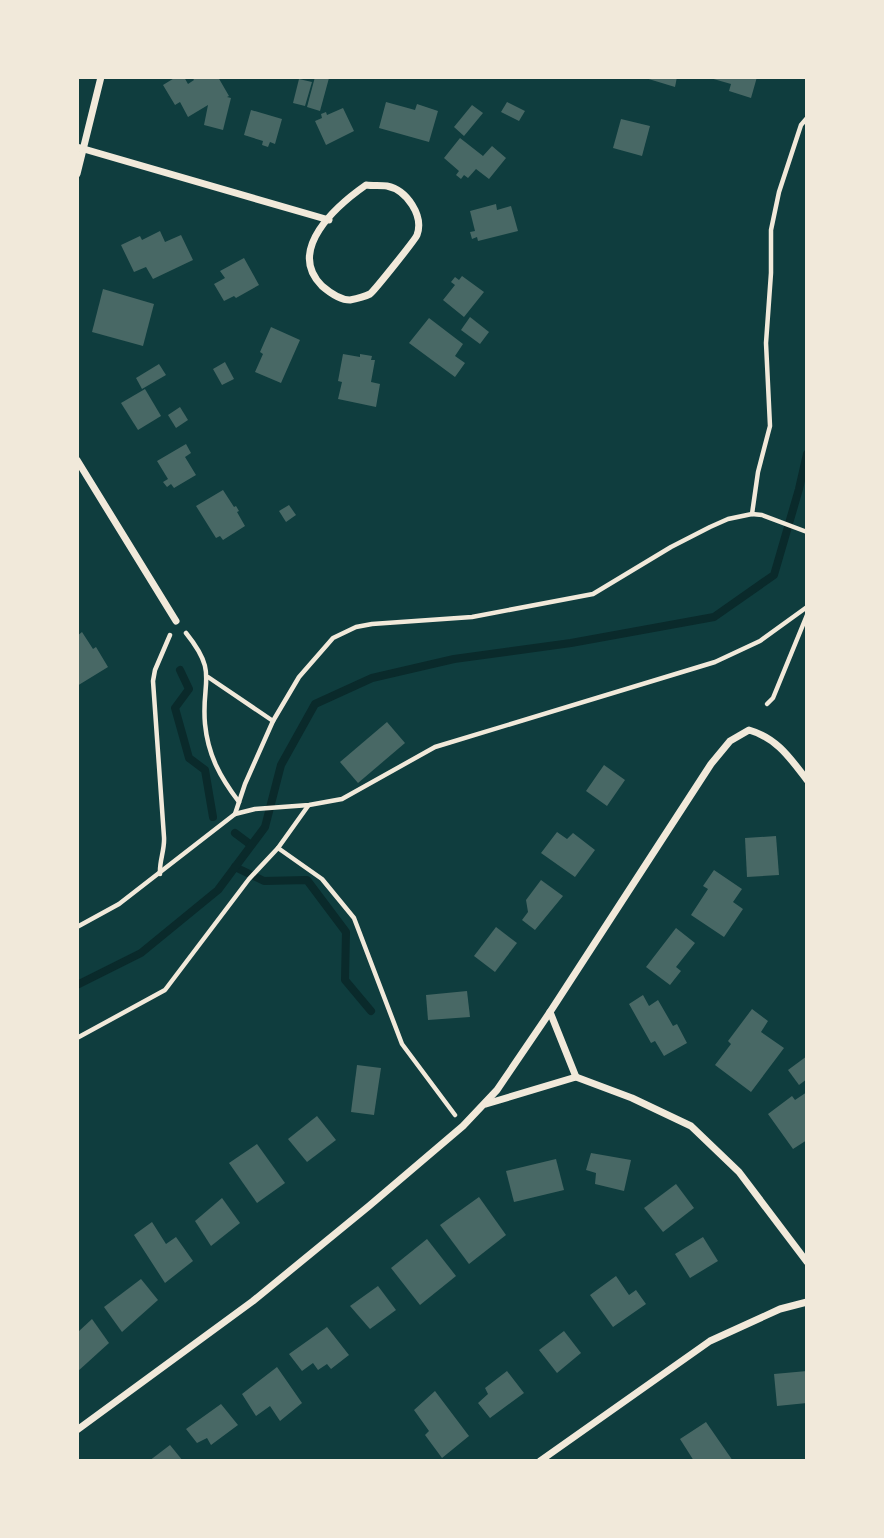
<svg xmlns="http://www.w3.org/2000/svg" width="884" height="1538" font-family="'Archivo Narrow',sans-serif">
	<rect width="100%" height="100%" fill="#0f3d3e"/>
	<g fill="none" stroke-linecap="round" stroke-linejoin="round">
		<!-- stream -->
		<g stroke="#0a2a2b" stroke-width="8">
			<path d="M180,670L189,689L175,708L189,758L205,770L213,817"/>
			<path d="M235,833L251,845"/>
			<path d="M235,867L264,881L307,880L346,932L345,980L371,1011"/>
			<path d="M77,985L141,953L218,890L265,827L281,765L315,704L372,678L454,659L571,643L714,617L774,575L799,489L807,454"/>
		</g>
	</g>
	<!-- building -->
	<g fill="#486865">
		<path d="M176,77H184L188,84L194,80L192,77H218L229,96L227,97L231,98L223,130L204,125L208,105L188,117L180,102L175,105L163,85Z"/>
		<path d="M315,77L329,78L320,111L307,107Z"/>
		<path d="M642,77H677L675,87Z"/>
		<path d="M757,77L751,98L729,91L731,84L710,78Z"/>
		<path d="M299,79L312,82L305,106L293,103Z"/>
		<path d="M386,102L415,110L417,104L438,111L429,142L379,128Z"/>
		<path d="M507,102L525,111L519,121L501,112Z"/>
		<path d="M472,105L483,113L464,136L454,127Z"/>
		<path d="M343,108L354,131L326,145L315,121L322,118L321,114L326,112L327,115Z"/>
		<path d="M251,110L282,119L275,144L270,142L268,147L262,145L263,141L244,135Z"/>
		<path d="M621,119L650,126L642,156L613,148Z"/>
		<path d="M460,138L483,156L492,146L506,158L489,179L476,169L468,178L464,175L461,179L456,175L459,171L444,158Z"/>
		<path d="M496,204L497,210L511,206L518,231L478,241L477,237L472,239L470,232L475,231L470,211Z"/>
		<path d="M160,231L165,242L181,235L193,260L153,279L146,267L134,272L121,245L140,236L142,240Z"/>
		<path d="M244,258L259,285L236,298L234,296L224,301L214,284L225,278L220,271Z"/>
		<path d="M462,276L484,292L464,317L443,300L455,285L451,282L455,277L459,280Z"/>
		<path d="M103,289L154,304L143,346L92,332Z"/>
		<path d="M470,317L489,332L480,344L461,330Z"/>
		<path d="M429,318L463,344L455,356L465,363L455,377L409,343Z"/>
		<path d="M271,327L300,340L281,383L255,372L263,354L260,352Z"/>
		<path d="M343,354L360,357V354L372,356L371,360H375L371,382L380,384L376,407L338,399L342,382L338,381Z"/>
		<path d="M225,362L234,379L222,385L213,369Z"/>
		<path d="M159,364L166,375L142,389L136,378Z"/>
		<path d="M145,389L161,416L138,430L121,403Z"/>
		<path d="M180,407L188,420L176,428L168,415Z"/>
		<path d="M186,444L191,453L185,457L196,475L174,488L171,484L167,487L163,482L168,479L157,461Z"/>
		<path d="M223,490L234,507L236,506L239,511L237,512L245,526L223,540L220,536L216,538L196,506Z"/>
		<path d="M289,505L296,515L286,522L279,511Z"/>
		<path d="M82,632L93,649L96,647L108,667L77,686V636Z"/>
		<path d="M387,722L405,743L358,783L340,762Z"/>
		<path d="M604,765L625,780L607,806L586,791Z"/>
		<path d="M557,832L567,839L573,833L595,850L575,877L541,853Z"/>
		<path d="M776,836L779,875L747,877L745,838Z"/>
		<path d="M714,870L742,889L733,902L743,909L724,937L691,915L708,889L703,886Z"/>
		<path d="M541,880L563,896L535,930L522,920L528,912L526,900Z"/>
		<path d="M496,927L517,943L495,972L474,956Z"/>
		<path d="M676,928L695,943L676,967L681,971L670,985L646,967Z"/>
		<path d="M467,991L470,1017L428,1020L426,995Z"/>
		<path d="M643,995L649,1006L658,1000L673,1026L677,1024L687,1043L664,1056L655,1041L651,1043L629,1004Z"/>
		<path d="M752,1009L768,1021L761,1032L784,1048L751,1092L715,1065L731,1044L728,1041Z"/>
		<path d="M807,1056V1079L799,1085L788,1070Z"/>
		<path d="M357,1065L381,1068L374,1115L351,1112Z"/>
		<path d="M807,1092V1140L793,1149L768,1114L792,1096L795,1100Z"/>
		<path d="M317,1116L336,1140L307,1162L288,1139Z"/>
		<path d="M257,1144L285,1183L257,1203L229,1163Z"/>
		<path d="M591,1153L631,1160L624,1191L595,1184L596,1173L586,1170Z"/>
		<path d="M556,1159L564,1190L514,1202L506,1171Z"/>
		<path d="M676,1184L694,1208L663,1232L644,1208Z"/>
		<path d="M479,1197L506,1235L469,1264L440,1225Z"/>
		<path d="M222,1198L240,1223L211,1246L195,1221Z"/>
		<path d="M152,1222L166,1244L176,1237L193,1261L165,1283L134,1235Z"/>
		<path d="M703,1237L718,1261L690,1278L675,1254Z"/>
		<path d="M427,1239L456,1276L420,1305L391,1268Z"/>
		<path d="M616,1276L629,1295L636,1290L646,1304L613,1327L590,1295Z"/>
		<path d="M141,1279L158,1300L122,1332L104,1307Z"/>
		<path d="M378,1286L396,1310L370,1329L350,1306Z"/>
		<path d="M92,1319L109,1343L77,1372L78,1332Z"/>
		<path d="M327,1327L349,1355L331,1369L327,1364L318,1370L313,1363L302,1371L289,1354Z"/>
		<path d="M564,1331L581,1353L557,1373L539,1350Z"/>
		<path d="M277,1367L302,1403L280,1421L270,1406L256,1416L242,1394Z"/>
		<path d="M507,1371L524,1393L490,1418L478,1403L488,1394L485,1388Z"/>
		<path d="M807,1371V1403L777,1406L774,1374Z"/>
		<path d="M435,1391L469,1436L442,1458L425,1435L429,1431L414,1410Z"/>
		<path d="M221,1404L238,1425L211,1445L207,1438L197,1443L186,1429Z"/>
		<path d="M706,1422L733,1461H694L680,1439Z"/>
		<path d="M170,1445L183,1461H149Z"/>
	</g>
	<g fill="none" stroke-linecap="round" stroke-linejoin="round">
		<!-- path -->
		<g stroke="#f1e9da" stroke-width="4.5">
			<path d="M752,514L758,472L770,426L766,343L771,273V230L779,192L801,125L807,118"/>
			<path d="M186,633C219,674 201,680 205,724C208,755 220,777 239,802"/>
			<path d="M208,677L273,721"/>
			<path d="M767,704L773,698L807,615"/>
			<path d="M235,814L255,809L309,805L342,799L435,747L715,662L760,641L807,607"/>
			<path d="M278,848L322,879L354,918L402,1044L455,1115"/>
			<path d="M160,874C159,861 165,850 164,837L153,681L155,670L170,635"/>
			<path d="M77,927L119,904L235,814L245,784L273,721L299,677L333,638L356,627L372,624L472,617L593,594L671,547L710,527L728,519L752,514L762,515L807,532"/>
			<path d="M77,1038L165,990L249,879L278,848L308,806"/>
		</g>
		<!-- minor -->
		<g stroke="#f1e9da" stroke-width="7">
			<path d="M77,147L329,220"/>
			<path d="M77,174L101,77"/>
			<path d="M366,185C373,186 381,185 387,186C407,190 424,216 417,235C415,240 374,291 370,294C366,296 355,299 350,300C340,300 329,292 322,286C286,250 336,206 366,185Z"/>
			<path d="M77,460L176,621"/>
			<path d="M550,1012L576,1077"/>
			<path d="M486,1104L576,1077L632,1098L691,1126L739,1172L807,1262"/>
			<path d="M77,1430L253,1301L369,1206L463,1126L497,1090L550,1012L711,764L730,741L749,730C777,738 790,758 807,780"/>
			<path d="M540,1461L710,1341L780,1309L807,1302"/>
		</g>
	</g>
	<!-- border -->
	<rect width="884" height="1538" fill="none" stroke="#f1e9da" stroke-width="158"/>
</svg>
